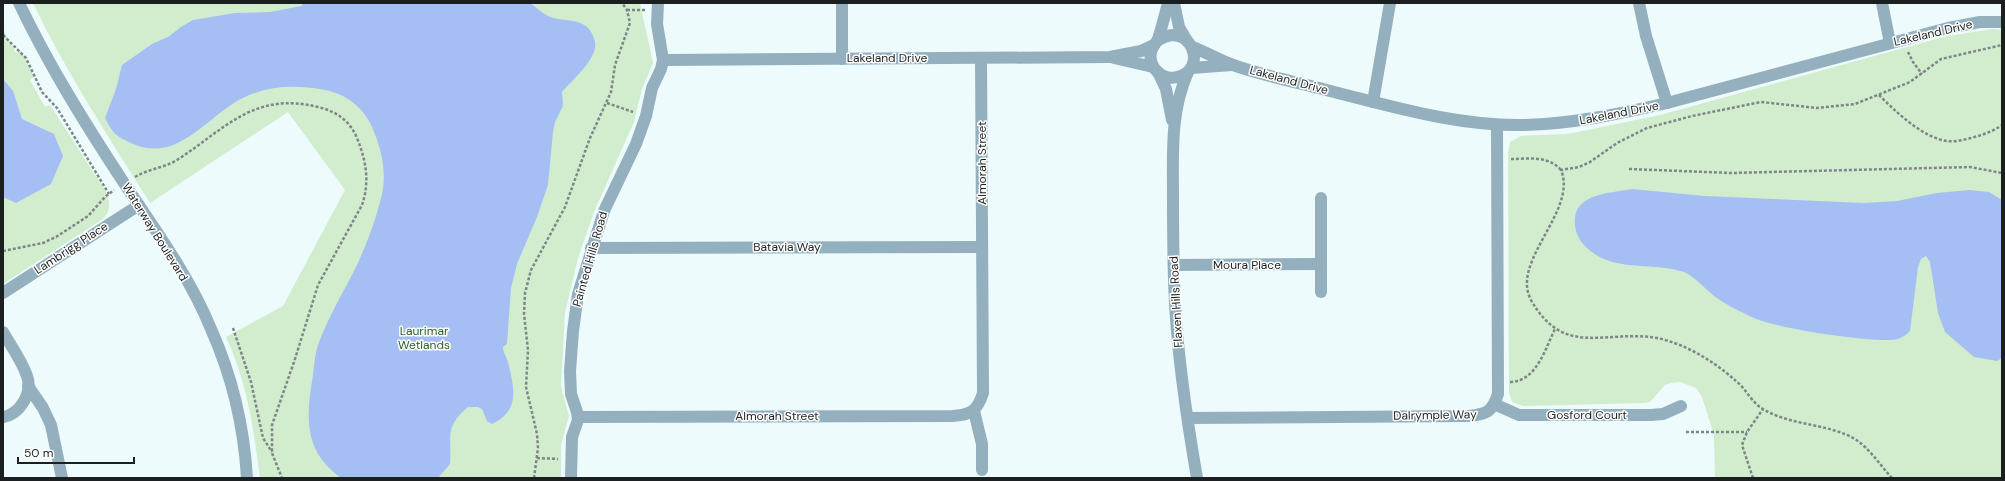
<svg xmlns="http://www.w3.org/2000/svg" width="2005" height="481" font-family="'DM Sans',sans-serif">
	<rect width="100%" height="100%" fill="#eefbfc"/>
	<!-- green -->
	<g fill="#d2ecce">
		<path d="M33,3H640L653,63L642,89L634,122L594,212L578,258L565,313L561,386L569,416L561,445V478H260C253,427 248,385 226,337L283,306L345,190L288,112L150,203C109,138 66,72 33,3Z"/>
		<path d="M3,29L16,53L21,51L34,77L30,80L45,107L50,105L105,190C110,201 112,210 103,219L3,284Z"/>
		<path d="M1993,29L2002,30V478H1715L1714,435L1702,397L1696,388L1680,382L1671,383L1665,385L1650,402L1644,403L1523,406L1512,402L1509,392L1508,153L1510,142L1521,136L1568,134L1660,115L1947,36Z"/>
	</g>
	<!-- water -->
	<g fill="#a5bff4">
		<path d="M304,3H530C536,7 542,13 548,16C563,23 586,16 593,36C596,42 596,48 593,54C587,68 572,80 562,92L563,106L555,122L553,132L548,185L537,217L517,264L511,288L507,344L503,347C503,353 507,357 508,362C514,388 521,410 492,424L487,421L482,409L478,407H468C444,427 452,436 450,464L438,478H341C303,451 306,417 313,375C314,365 315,354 318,345C327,320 341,296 353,273C365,249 376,220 382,194C387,172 381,147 372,127C363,107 346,94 325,90C297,85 273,85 247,96C209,112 179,166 131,143C116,136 113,134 105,118L116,89L122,65L152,44L168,37L181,27L193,20L235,13L270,12L301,6Z"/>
		<path d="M3,79L13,91L22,119L54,134L63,156L51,184L16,203L3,197Z"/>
		<path d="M1632,189L1704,196L1864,203L1897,201L1937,193L1969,190L1989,192L2002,200V358L1997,361L1974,357L1945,332L1938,313L1930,262L1926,256L1921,259L1918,267L1910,331C1906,335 1903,337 1898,339C1876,344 1775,328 1754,318C1741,312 1726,305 1714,296C1707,290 1692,275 1684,272C1650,261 1611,274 1584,245C1577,237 1574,228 1575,218C1577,193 1612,193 1632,189Z"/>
	</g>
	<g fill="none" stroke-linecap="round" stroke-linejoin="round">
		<!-- path -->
		<g stroke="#7e8687" stroke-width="2.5" stroke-dasharray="3 2" stroke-linecap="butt">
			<path d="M627,10H645"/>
			<path d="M3,35L26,58L42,92L57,108L109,194"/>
			<path d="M1908,52L1913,62L1922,74"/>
			<path d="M1879,95C1895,111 1923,138 1947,141C1955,142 1963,140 1971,138C1982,135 1992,132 2002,125"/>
			<path d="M607,103L633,112"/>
			<path d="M1511,159C1528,159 1548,155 1561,170"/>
			<path d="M1629,169L1732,173L1970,167L2002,173"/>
			<path d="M135,177C148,169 164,168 177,160C225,129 254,91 318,107C336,111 350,121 357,138C366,160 370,182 362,205L318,285L295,359L272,425V453L282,478"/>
			<path d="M3,251L43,243L56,237L88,216L105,197L114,190"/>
			<path d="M233,328L251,382L263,438L272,452"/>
			<path d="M1510,382C1537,381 1545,349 1555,329"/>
			<path d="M1686,432H1747"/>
			<path d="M537,458L558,459"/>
			<path d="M534,478L538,448L537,434L526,387L528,350L524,314L525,293L531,270L565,207L590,138L611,92L615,65L630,23L627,10L622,3"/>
			<path d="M1753,478L1742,445L1747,432L1763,409"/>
			<path d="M1892,478C1880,465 1870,449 1855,439C1827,423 1791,426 1763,409C1752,403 1746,389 1736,381C1715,362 1686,344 1657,338C1606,329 1564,359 1531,300C1510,261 1578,211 1561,170L1579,167L1590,162L1617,143L1647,128L1692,116L1761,102L1817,108L1855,104L1910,82L1941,59L2002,45"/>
		</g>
		<!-- minor -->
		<g stroke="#94afbe" stroke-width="12">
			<path d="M19,3C49,66 86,125 124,183C155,230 190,277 211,329C232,376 244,427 247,478"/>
			<path d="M842,3V59"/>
			<path d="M1639,3L1646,36L1667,103"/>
			<path d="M1882,3L1890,43"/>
			<path d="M1192,47C1206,52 1219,60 1233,65C1267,77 1306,84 1342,94C1401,109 1461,126 1523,125C1572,124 1619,114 1667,103L1948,28L1980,22H2002"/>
			<path d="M1114,58L1153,67"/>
			<path d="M663,60L1110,57L1141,51L1154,45"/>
			<path d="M1191,68L1232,65"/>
			<path d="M1373,102L1390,3"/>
			<path d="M1321,198V292"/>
			<path d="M591,248L982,247"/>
			<path d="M1174,265L1320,264"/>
			<path d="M3,293L139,205"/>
			<path d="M3,332C11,346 22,361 27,376C33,393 20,414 3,417"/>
			<path d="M28,386L43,408L51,425L62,478"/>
			<path d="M1494,404L1519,415H1651L1663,414L1681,406"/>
			<path d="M974,411L982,444V470"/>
			<path d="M578,417L952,416C970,415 977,412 983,393L981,58"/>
			<path d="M1188,418L1469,416C1487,414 1492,412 1498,394L1497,125"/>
			<path d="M571,478L572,437L578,420L577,412L571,394L570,371L573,331L578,294L604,211L636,144L646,116L652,88L661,69L663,60L657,24L658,3"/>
		</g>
		<!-- tertiary -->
		<g stroke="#94afbe" stroke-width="12">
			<path d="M1174,3L1179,27L1187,41"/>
			<path d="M1157,41C1190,18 1210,70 1177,77C1162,81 1148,67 1151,52C1152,47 1156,43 1158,39C1162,27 1165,15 1168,3"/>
			<path d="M1158,72L1166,89L1172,120"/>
			<path d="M1188,72C1170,112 1173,154 1173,197C1173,232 1173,268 1175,303C1178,362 1187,420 1197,478"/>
		</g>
	</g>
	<g text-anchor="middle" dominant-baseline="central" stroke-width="3" stroke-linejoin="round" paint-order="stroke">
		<!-- street labels -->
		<g font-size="12" fill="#1b1f20" stroke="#fff">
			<text transform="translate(1933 33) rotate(-13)">Lakeland Drive</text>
			<text x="887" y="58">Lakeland Drive</text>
			<text transform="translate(1289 80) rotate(15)">Lakeland Drive</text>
			<text transform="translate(1619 113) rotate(-11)">Lakeland Drive</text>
			<text transform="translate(982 163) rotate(-90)">Almorah Street</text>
			<text transform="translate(155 232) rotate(58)">Waterway Boulevard</text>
			<text x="787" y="247">Batavia Way</text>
			<text transform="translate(71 248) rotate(-33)">Lambrigg Place</text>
			<text transform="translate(590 259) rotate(-74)">Painted Hills Road</text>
			<text x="1247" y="265">Moura Place</text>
			<text transform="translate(1176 302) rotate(-93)">Flaxen Hills Road</text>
			<text transform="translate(1435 415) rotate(-1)">Dalrymple Way</text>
			<text x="1587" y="415">Gosford Court</text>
			<text x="777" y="416">Almorah Street</text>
		</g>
		<!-- park labels -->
		<g font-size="12" fill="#2a5f21" stroke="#fff">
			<text x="424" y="331">Laurimar<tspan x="424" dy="14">Wetlands</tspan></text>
		</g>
	</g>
	<!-- border -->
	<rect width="2005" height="481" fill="none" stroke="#1b1f20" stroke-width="8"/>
	<!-- scale -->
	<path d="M18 457v6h116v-6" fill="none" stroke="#1b1f20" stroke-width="2"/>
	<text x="24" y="457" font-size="12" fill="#1b1f20" stroke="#ffffff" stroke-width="3" paint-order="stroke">50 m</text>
</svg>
